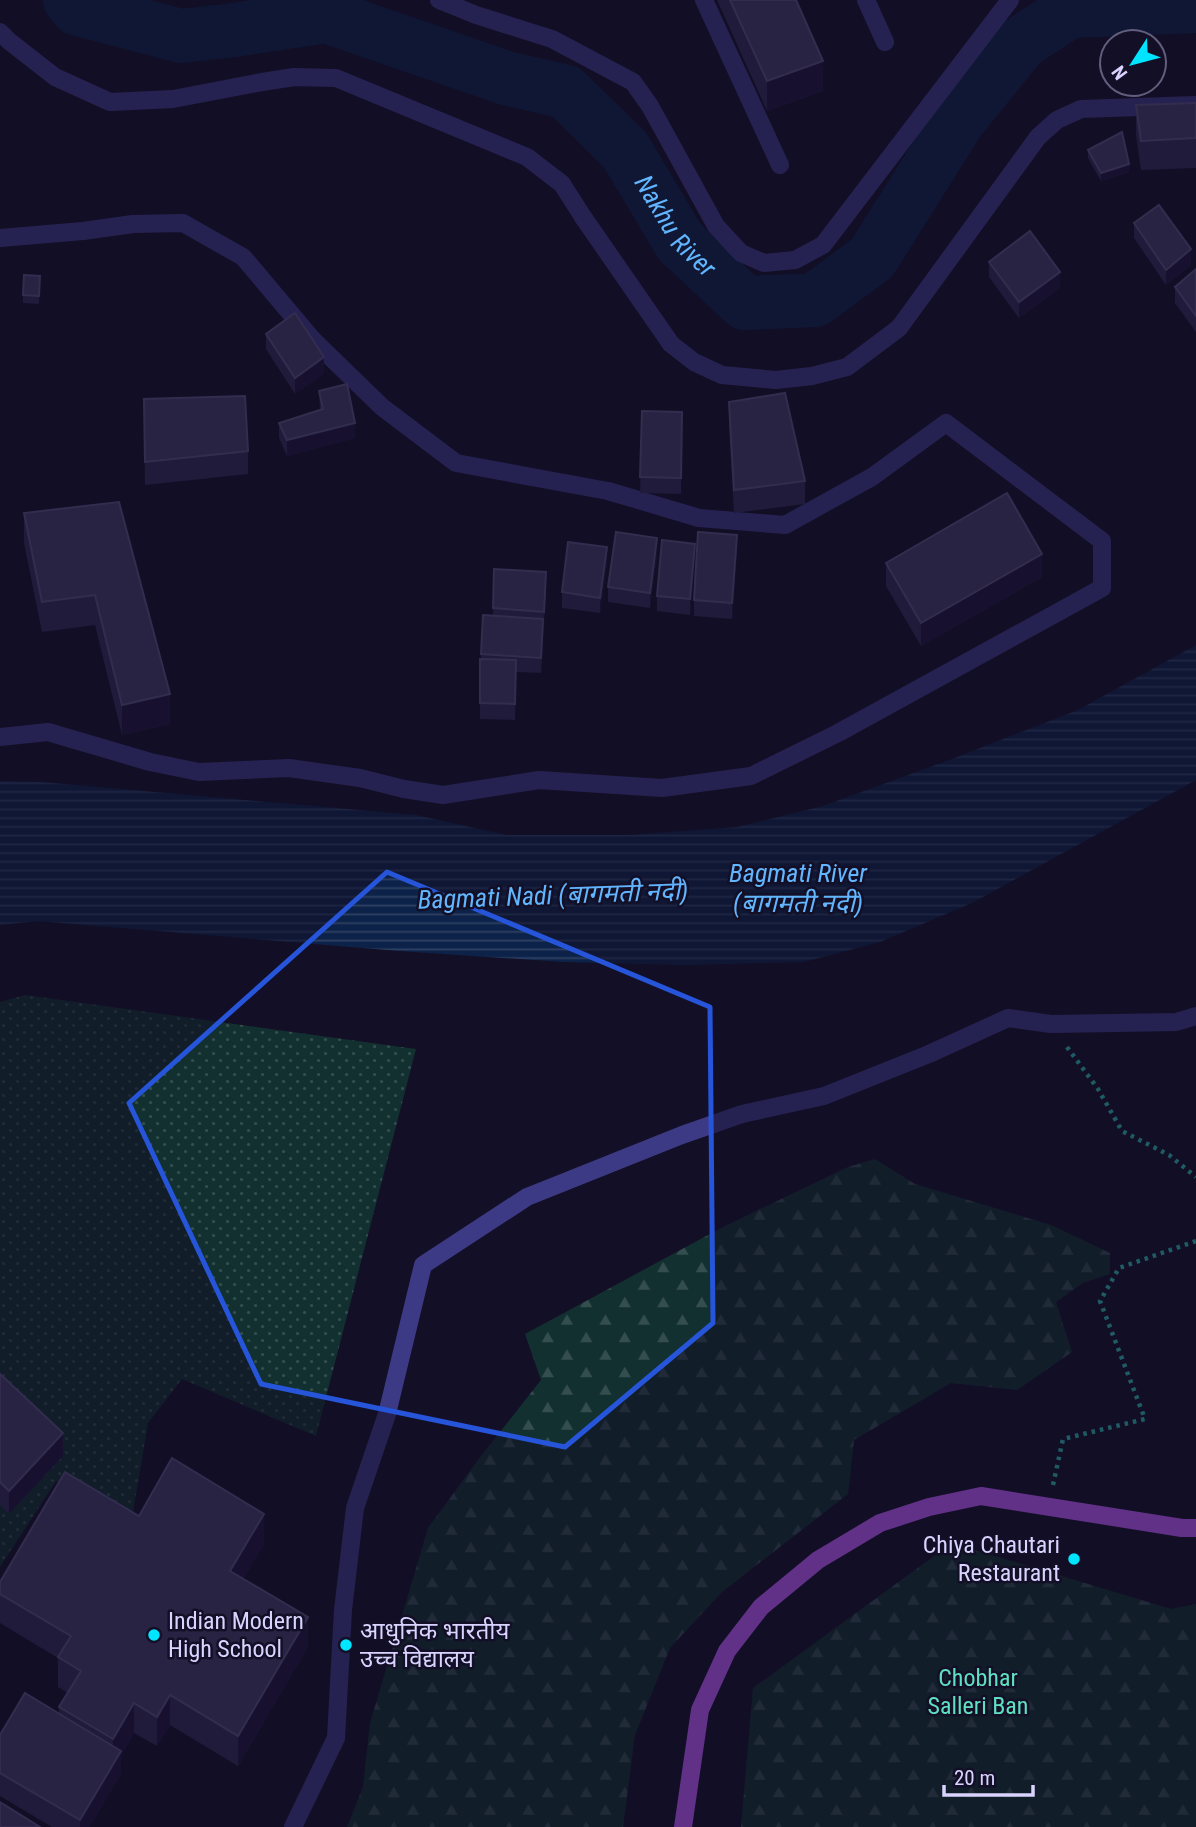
<svg xmlns="http://www.w3.org/2000/svg" width="1196" height="1827" font-family="'Roboto Condensed','Noto Sans Devanagari',sans-serif">
	<defs>
		<pattern id="green-dots" width="8" height="8" patternUnits="userSpaceOnUse" patternTransform="scale(1.75)"><rect width="8" height="8" fill="#12302f"/><path d="M2 2h.1M6 6h.1" fill="none" stroke="#344d4e" stroke-width="1.8" stroke-linecap="round"/></pattern>
		<pattern id="forest-firs" width="22" height="20" patternUnits="userSpaceOnUse" patternTransform="scale(1.75)"><rect width="22" height="20" fill="#12302f"/><path d="M5 1l3.5 6h-7zM16 11l3.5 6h-7z" fill="#344d4e"/></pattern>
		<pattern id="water-rules" width="6" height="5" patternUnits="userSpaceOnUse" patternTransform="scale(1.75)"><rect width="6" height="5" fill="#0c2248"/><path d="M0 2.5h6" fill="none" stroke="#2f4163"/></pattern>
	</defs>
	<rect width="100%" height="100%" fill="#130f26"/>
	<!-- green -->
	<path fill="url(#green-dots)" d="M25,995L416,1049L316,1436L182,1379L148,1423L131,1524L56,1481L0,1567V1002Z"/>
	<!-- forest -->
	<g fill="url(#forest-firs)">
		<path d="M875,1159L915,1184L1051,1225L1110,1253V1274L1083,1283L1056,1302L1072,1352L1017,1390L951,1383L854,1440L848,1494L722,1592L670,1648L635,1735L623,1827H347L363,1787L370,1723L428,1528L478,1460L541,1380L525,1334L721,1228L848,1167Z"/>
		<path d="M952,1543L1171,1609L1196,1604V1827H741L753,1688Z"/>
	</g>
	<!-- water -->
	<path fill="url(#water-rules)" d="M1196,645V780L972,903L880,942L804,962L685,965L564,962L399,951L38,921L0,925V781L42,782L416,815L506,835H630L737,827L823,806L952,759L1078,710Z"/>
	<g fill="none" stroke-linecap="round" stroke-linejoin="round">
		<!-- river -->
		<path stroke="#0c2248" stroke-width="54" id="s1" d="M70,0L78,9L181,36L234,30L326,16L506,78L566,92L625,150L680,242L745,303L815,300L872,258L958,121L1022,42L1070,11L1196,6"/>
		<!-- path -->
		<g stroke="#2fb8b0" stroke-width="4.5" stroke-dasharray="3.5 5" stroke-linecap="butt">
			<path d="M1067,1047L1098,1089L1122,1131L1169,1155L1196,1177"/>
			<path d="M1053,1485L1063,1439L1145,1419L1100,1301L1119,1268L1196,1241"/>
		</g>
		<!-- minor -->
		<g stroke="#3d3a85" stroke-width="18">
			<path d="M439,0L476,15L552,39L633,82L650,106L716,226L741,253L764,263L795,260L823,245L1010,0"/>
			<path d="M704,0L780,165"/>
			<path d="M866,0L885,42"/>
			<path d="M0,32L9,41L55,77L110,102L173,99L262,82L294,77L336,78L527,157L562,184L583,217L671,344L694,362L722,375L776,380L812,376L847,367L899,328L1038,137L1057,120L1081,109L1196,105"/>
			<path d="M0,238L83,231L133,224L183,223L243,257L313,340L382,407L456,463L608,491L699,518L785,525L872,477L946,423L1102,541V588L838,733L751,776L662,788L539,780L443,795L404,789L360,778L289,768L199,772L150,762L48,732L0,737"/>
			<path d="M293,1827L336,1738L343,1610L355,1508L387,1414L423,1265L527,1197L682,1135L742,1114L824,1096L929,1054L1008,1018L1051,1024L1176,1022L1196,1016"/>
		</g>
		<!-- major -->
		<path stroke="#c25bff" stroke-width="18" d="M683,1827L700,1710L727,1651L761,1607L818,1560L880,1523L929,1507L981,1496L1182,1528H1196"/>
	</g>
	<!-- wall -->
	<g fill="#312854">
		<path d="M717,0H796L823,91L767,111Z"/>
		<path d="M1196,103V168L1141,170L1136,135V105Z"/>
		<path d="M1088,150L1129,172L1101,181L1088,158Z"/>
		<path d="M1134,223L1191,265L1166,285L1134,238Z"/>
		<path d="M989,262L1060,288L1019,318L989,277Z"/>
		<path d="M1196,269V332L1175,303V287Z"/>
		<path d="M40,276L39,304L23,303V295Z"/>
		<path d="M266,334L324,373L295,394L266,349Z"/>
		<path d="M319,391L355,438L287,456L279,438V423L320,410Z"/>
		<path d="M144,399L248,451V474L145,485Z"/>
		<path d="M729,402L805,481V504L734,513L729,425Z"/>
		<path d="M642,411L682,412L681,494L640,493Z"/>
		<path d="M119,502L170,724L122,735L95,625L42,632L24,543V513Z"/>
		<path d="M737,550L732,619L694,616V600Z"/>
		<path d="M657,554L650,608L608,602V587Z"/>
		<path d="M695,559L690,615L657,611V596Z"/>
		<path d="M607,563L600,613L562,608V592Z"/>
		<path d="M886,563L1042,577L921,646L886,586Z"/>
		<path d="M494,569L546,588L541,673L516,672L515,720L480,719V659H481L483,615L493,616Z"/>
		<path d="M0,1374L63,1456L9,1514L0,1505Z"/>
		<path d="M139,1516L264,1544L243,1579L308,1647L238,1766L170,1725L157,1746L134,1733L121,1755V1774L89,1827H52L0,1796V1735L59,1714V1707L68,1693L58,1687V1658L0,1623V1582Z"/>
	</g>
	<!-- shaded-wall -->
	<g fill="#1d163a">
		<path d="M823,61V91L767,111V81Z"/>
		<path d="M1129,164V172L1101,181V173Z"/>
		<path d="M1191,249V265L1166,285V270Z"/>
		<path d="M1060,272V288L1019,318V302Z"/>
		<path d="M324,357V373L295,394V378Z"/>
		<path d="M355,423V438L287,456V440Z"/>
		<path d="M737,535V550L732,619V603Z"/>
		<path d="M657,538V554L650,608V593Z"/>
		<path d="M695,544V559L690,615V599Z"/>
		<path d="M607,547V563L600,613V598Z"/>
		<path d="M1042,554V577L921,646V623Z"/>
		<path d="M170,694V724L122,735V705Z"/>
		<path d="M63,1433V1456L9,1514V1491Z"/>
		<path d="M264,1514V1544L230,1601V1571Z"/>
		<path d="M308,1617V1647L238,1766V1736Z"/>
		<path d="M170,1695V1725L157,1746V1717Z"/>
		<path d="M134,1703V1733L121,1755V1774L89,1827H80V1820L113,1764V1739Z"/>
	</g>
	<!-- building -->
	<g fill="#433a66" stroke="#5a527e" stroke-width="2">
		<path d="M730,0H796L823,61L767,81Z"/>
		<path d="M1196,103V138L1141,141L1136,105Z"/>
		<path d="M1122,132L1129,164L1101,173L1088,150Z"/>
		<path d="M1159,205L1191,249L1166,270L1134,223Z"/>
		<path d="M1030,231L1060,272L1019,302L989,262Z"/>
		<path d="M1196,269V316L1175,287Z"/>
		<path d="M24,275L40,276L39,296L23,295Z"/>
		<path d="M295,313L324,357L295,378L266,334Z"/>
		<path d="M347,384L355,423L287,440L279,423L323,409L319,391Z"/>
		<path d="M785,393L805,481L734,490L729,402Z"/>
		<path d="M245,396L248,451L145,462L144,399Z"/>
		<path d="M642,411L682,412L681,478L640,477Z"/>
		<path d="M1007,493L1042,554L921,623L886,563Z"/>
		<path d="M119,502L170,694L122,705L95,595L42,602L24,513Z"/>
		<path d="M616,532L657,538L650,593L608,587Z"/>
		<path d="M698,532L737,535L732,603L694,600Z"/>
		<path d="M662,540L695,544L690,599L657,596Z"/>
		<path d="M568,542L607,547L600,598L562,592Z"/>
		<path d="M494,569L546,572L544,612L493,608Z"/>
		<path d="M483,615L543,619L541,658L481,654Z"/>
		<path d="M480,659L516,660L515,704L480,703Z"/>
		<path d="M0,1374L63,1433L9,1491L0,1482Z"/>
		<path d="M172,1458L264,1514L230,1571L308,1617L238,1736L170,1695L157,1717L134,1703L113,1739L59,1707L81,1671L58,1657L71,1636L0,1594V1582L65,1472L139,1516Z"/>
		<path d="M25,1693L121,1751L80,1820L0,1773V1735Z"/>
		<path d="M0,1802L40,1827H0Z"/>
	</g>
	<!-- marked area -->
	<path d="M0 0H1196V1827H0ZM387,872L710,1007L713,1323L565,1447L261,1384L129,1103Z" fill="#130f26" fill-opacity=".55" fill-rule="evenodd"/>
	<path fill="none" stroke="#2655da" stroke-width="5" stroke-linejoin="round" d="M387,872L710,1007L713,1323L565,1447L261,1384L129,1103Z"/>
	<!-- markers -->
	<g fill="#00e5ff" stroke="#130f26" stroke-width="2.5">
		<circle cx="1074" cy="1559" r="7"/>
		<circle cx="154" cy="1635" r="7"/>
		<circle cx="346" cy="1645" r="7"/>
	</g>
	<g text-anchor="middle" dominant-baseline="central" stroke-width="5" stroke-linejoin="round" paint-order="stroke">
		<!-- poi labels -->
		<g font-size="24" fill="#d9d4ff" stroke="#130f26" text-anchor="start">
			<text x="1060" y="1545" text-anchor="end">Chiya Chautari<tspan x="1060" dy="28">Restaurant</tspan></text>
			<text x="168" y="1621">Indian Modern<tspan x="168" dy="28">High School</tspan></text>
			<text x="360" y="1631">आधुनिक भारतीय<tspan x="360" dy="28">उच्च विद्यालय</tspan></text>
		</g>
		<!-- park labels -->
		<g font-size="24" fill="#5fe0c0" stroke="#130f26">
			<text x="978" y="1678">Chobhar<tspan x="978" dy="28">Salleri Ban</tspan></text>
		</g>
		<!-- water labels -->
		<g font-size="26" font-style="italic" fill="#62b6ff" stroke="#130f26">
			<text stroke="none"><textPath href="#s1" startOffset="691">Nakhu River</textPath></text>
			<text x="798" y="873">Bagmati River<tspan x="798" dy="30">(बागमती नदी)</tspan></text>
			<text transform="translate(553 895) rotate(-2)">Bagmati Nadi (बागमती नदी)</text>
		</g>
	</g>
	<!-- north arrow -->
	<g transform="translate(1133 63) rotate(234)"><circle r="33" fill="#130f26" stroke="#625e7d" stroke-width="2"/>
	<path d="M0-5L12 26L0 18L-12 26Z" fill="#00e5ff"/>
	<text y="-10" font-size="19" font-weight="bold" text-anchor="middle" fill="#d9d4ff">N</text>
	</g>
	<!-- scale -->
	<path d="M944 1785v10h89v-10" fill="none" stroke="#d9d4ff" stroke-width="3.5"/>
	<text x="954" y="1785" font-size="21" fill="#d9d4ff" stroke="#130f26" stroke-width="5" paint-order="stroke">20 m</text>
</svg>
